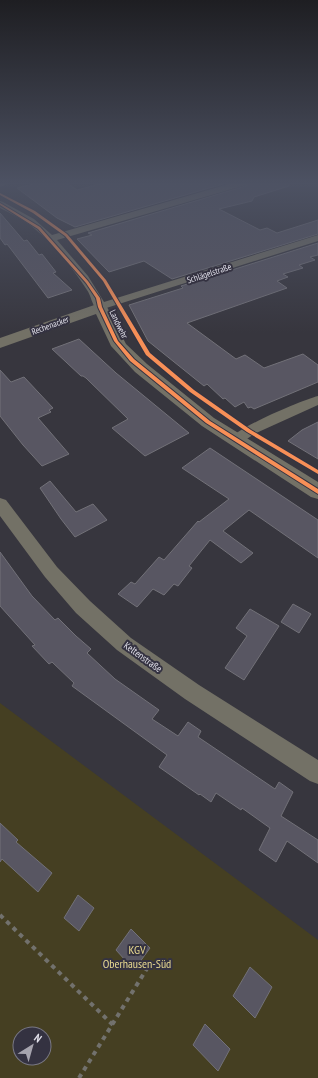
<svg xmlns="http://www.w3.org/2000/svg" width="318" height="1078" font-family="'PT Sans Narrow',sans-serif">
	<rect width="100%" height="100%" fill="#37363e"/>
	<!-- green -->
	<path fill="#453f22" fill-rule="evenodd" d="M0,703L318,940V1078H0ZM20,1034H44V1058H20Z"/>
	<!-- building -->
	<g fill="#585662" stroke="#727178">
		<path d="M42,182H65L77,190L107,182H230L75,227L57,218L17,188Z"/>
		<path d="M251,182H289V186L254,197L252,201L219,209L260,230L267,228L277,233L318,220V234L172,279L144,261L109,272L77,239L92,235L88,233L249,185Z"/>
		<path d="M0,213L24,241L27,240L39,255L42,254L56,272L53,273L72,290L48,298L7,244L5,245L0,238Z"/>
		<path d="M318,243V255L310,257L315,260L299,265L303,268L283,274L288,277L277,281L287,288L187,323L236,359L245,355L264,368L303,354L318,365V382L254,409L251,407L248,408L244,402L235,407L225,398L223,399L207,384L204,386L148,341L129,305L183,288L181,286Z"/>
		<path d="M79,339L116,373L189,433L145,456L112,428L128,419L86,378L83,376H81L52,349Z"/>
		<path d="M0,370L11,382L24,377L53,408L49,410L51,412L38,418L69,454L42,466L23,445L0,416Z"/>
		<path d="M318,422V459L288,441L302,430Z"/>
		<path d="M210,448L318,520V558L249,510L223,531L253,553L241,563L210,540L189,566L192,568L178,586L174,584L164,595L153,589L137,607L118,594L131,582L135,584L159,557L164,560L198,521L199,522L229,499L182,468Z"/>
		<path d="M50,481L76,512L93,504L107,520L75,537L61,519L40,488Z"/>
		<path d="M0,552L32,596L55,620L58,618L76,636L91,649L87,653L115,679L159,710L152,719L178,736L188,722L201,731L198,737L275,789L279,782L293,792L281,816L318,840V863L287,841L276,862L259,850L270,828L242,808L241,810L216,793L211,802L200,794L199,795L159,767L167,755L72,686L74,683L52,662L49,664L32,646L35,645L0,606Z"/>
		<path d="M293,604L311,614L299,633L281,622Z"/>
		<path d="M250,609L279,626L244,680L225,668L247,636L236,628Z"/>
		<path d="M0,823L18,840L16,842L52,873L38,892L2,859L0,862Z"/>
		<path d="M78,895L94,908L79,931L64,918Z"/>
		<path d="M131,929L150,948L134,970L116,950Z"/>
		<path d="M250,967L272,987L255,1018L233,996Z"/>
		<path d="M205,1024L230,1049L218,1071L193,1045Z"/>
	</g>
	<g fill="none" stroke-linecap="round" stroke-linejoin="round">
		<!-- path -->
		<g stroke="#72716d" stroke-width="4" stroke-dasharray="4.5 4.5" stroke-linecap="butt">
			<path d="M0,915L113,1025"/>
			<path d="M79,1078L151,962"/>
		</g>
		<!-- minor -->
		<g fill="#737166" fill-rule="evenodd">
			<path d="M0,182H11L0,187Z"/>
			<path d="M236,182H250L249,184L57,240L88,276L104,302L318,235V241L100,310L96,309C92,304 91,296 87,290C73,268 50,240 30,225C20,218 10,213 0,208V201L3,202L34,219L52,235Z"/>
			<path d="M318,396V405L254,434L241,443L236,445L231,443L229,440C236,428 302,400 318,396Z"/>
			<path d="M0,498L6,500L57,567L90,601L131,638L199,685L318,760V784L310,781L185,699L117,650L76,613L45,577L0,516Z"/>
		</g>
		<!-- tertiary -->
		<path fill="#737166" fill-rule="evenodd" d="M100,303L105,304L107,307L126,344L147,364L214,418L318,482V499L311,497L202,426L135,372L111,346L96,314L0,348V338Z"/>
		<defs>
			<g id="cycleway">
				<path d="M0,193L35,211L67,234L106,280L150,353L194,390L251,430L318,470V474L247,432L190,392L146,355L103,281L65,236L33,213L0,195Z"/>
				<path d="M0,203L40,227L88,281L100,298L102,307L118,341L134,359L210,421L318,489V494L206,423L130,361L114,341L98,307L96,298L86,283L38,229L0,205Z"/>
			</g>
		</defs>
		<!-- cycleway casing -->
		<use href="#cycleway" stroke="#343241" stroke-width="2"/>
		<!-- cycleway -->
		<use href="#cycleway" fill="#f78f57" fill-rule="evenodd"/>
	</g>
	<!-- sky -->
	<linearGradient id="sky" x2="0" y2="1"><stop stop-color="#1e1e22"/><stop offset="0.55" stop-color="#4d5263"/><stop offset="1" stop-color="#4d5263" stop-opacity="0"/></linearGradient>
	<rect width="318" height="333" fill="url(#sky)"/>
	<g text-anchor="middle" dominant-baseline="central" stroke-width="4" stroke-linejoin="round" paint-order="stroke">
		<!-- far-street labels -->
		<g font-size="9" fill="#e1e0ea" stroke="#343241">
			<text transform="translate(209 273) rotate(-18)">Schlägelstraße</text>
			<text transform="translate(119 324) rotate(64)">Landwehr</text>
			<text transform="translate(50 325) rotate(-20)">Rechenacker</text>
		</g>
		<!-- street labels -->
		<g font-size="10" fill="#e1e0ea" stroke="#343241">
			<text transform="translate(143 657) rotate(36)">Keltenstraße</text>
		</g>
		<!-- near-park labels -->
		<g font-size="12" fill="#e9da90" stroke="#343241">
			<text x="137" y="949">KGV<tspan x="137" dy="14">Oberhausen-Süd</tspan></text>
		</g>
	</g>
	<!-- north arrow -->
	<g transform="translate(32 1046) rotate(37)"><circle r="19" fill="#343241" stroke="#797885"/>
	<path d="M0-3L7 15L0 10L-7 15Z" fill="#a6a4ae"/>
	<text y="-6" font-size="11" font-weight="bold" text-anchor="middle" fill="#e1e0ea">N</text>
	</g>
</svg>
